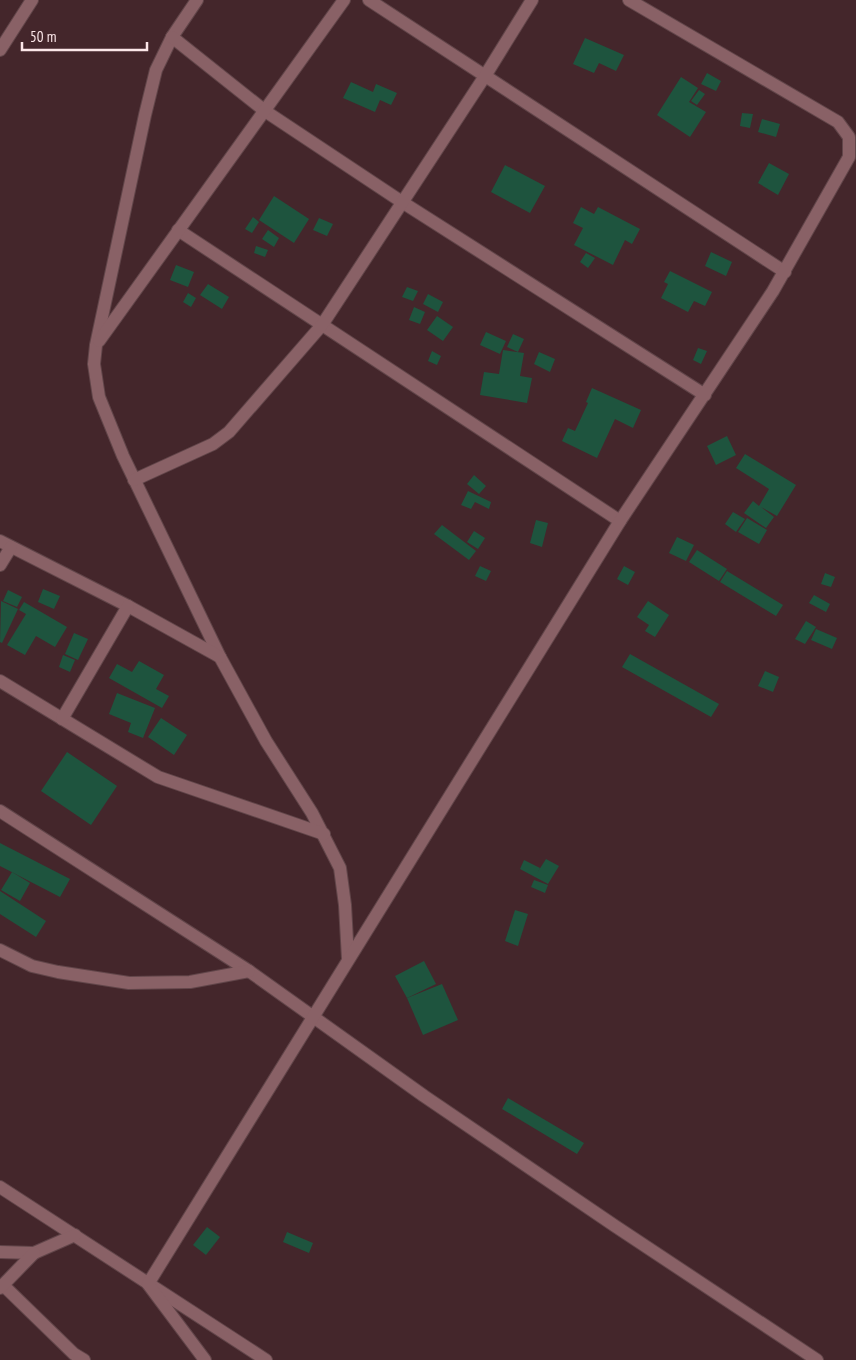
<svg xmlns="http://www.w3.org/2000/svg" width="856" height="1360" font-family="'PT Sans Narrow',sans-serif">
	<rect width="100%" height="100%" fill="#44262b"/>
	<!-- building -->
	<g fill="#1e543e">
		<path d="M585,38L624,55L616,71L599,63L594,73L573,64Z"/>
		<path d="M707,73L721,81L716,91L701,84Z"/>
		<path d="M681,77L698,88L689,102L706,112L690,137L657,115Z"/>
		<path d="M351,82L373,92L376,84L397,93L391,105L380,100L375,112L343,98Z"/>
		<path d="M699,90L705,94L697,105L691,101Z"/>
		<path d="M742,113L753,114L750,128L740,126Z"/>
		<path d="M762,119L780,124L776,137L758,132Z"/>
		<path d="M769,163L789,174L778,195L758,183Z"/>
		<path d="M505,165L545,186L530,213L491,192Z"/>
		<path d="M274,196L309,219L294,243L259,220Z"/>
		<path d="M581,207L594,214L598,207L640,229L632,244L625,240L613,265L574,245L583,228L573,223Z"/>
		<path d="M253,217L259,222L252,233L245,229Z"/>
		<path d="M319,218L333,224L327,236L313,230Z"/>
		<path d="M268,230L279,238L274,247L262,239Z"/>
		<path d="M256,246L268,250L265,257L254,253Z"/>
		<path d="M711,252L732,262L726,276L705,266Z"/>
		<path d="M586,253L595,258L588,268L580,262Z"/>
		<path d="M176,265L194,272L188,287L170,280Z"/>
		<path d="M670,271L712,292L705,306L694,301L688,312L661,298L668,284L664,282Z"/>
		<path d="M208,284L229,297L222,309L200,295Z"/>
		<path d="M407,287L418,291L413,301L402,297Z"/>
		<path d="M188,293L196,298L191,307L183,302Z"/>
		<path d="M428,294L443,302L438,312L423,304Z"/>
		<path d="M414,307L425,312L420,324L409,320Z"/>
		<path d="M437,316L453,327L443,341L427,330Z"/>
		<path d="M486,332L506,341L500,354L480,345Z"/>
		<path d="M513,334L524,339L518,352L507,347Z"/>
		<path d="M698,348L707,351L701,364L693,360Z"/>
		<path d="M503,350L524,353L520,376L532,378L527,403L480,395L484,372L499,374Z"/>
		<path d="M432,351L441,356L437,365L428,361Z"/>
		<path d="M539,352L555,359L550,372L534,364Z"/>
		<path d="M592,388L641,410L633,428L615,419L597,458L562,441L568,428L575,431L588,403L586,402Z"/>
		<path d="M727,436L736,455L716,465L707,446Z"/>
		<path d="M745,454L796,485L777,516L761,507L774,517L766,528L744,513L753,501L759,506L769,489L736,468Z"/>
		<path d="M474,475L486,486L479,494L467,484Z"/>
		<path d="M468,491L491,502L489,509L475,502L471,509L461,505Z"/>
		<path d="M733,512L745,519L736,532L725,524Z"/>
		<path d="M747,518L767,530L759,544L738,532Z"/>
		<path d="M536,520L548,523L542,547L530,543Z"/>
		<path d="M442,525L476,551L469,560L434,534Z"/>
		<path d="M474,531L485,538L478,549L467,542Z"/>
		<path d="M677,537L694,545L686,561L669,553Z"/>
		<path d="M697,550L727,569L719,581L689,562Z"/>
		<path d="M480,566L491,571L486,581L475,576Z"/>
		<path d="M624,566L635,572L628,585L617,579Z"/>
		<path d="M727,571L783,605L776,616L720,582Z"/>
		<path d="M825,573L835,577L831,587L821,584Z"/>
		<path d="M43,589L60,596L54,609L38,602Z"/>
		<path d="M8,590L22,597L17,607L3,601Z"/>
		<path d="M814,595L830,604L826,612L809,603Z"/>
		<path d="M1,601L18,609L2,643L0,642Z"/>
		<path d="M648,601L669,615L655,637L645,631L649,625L637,617Z"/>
		<path d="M24,602L67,627L55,647L36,636L25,655L7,645L26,614L19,610Z"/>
		<path d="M806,621L816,627L805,644L795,639Z"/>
		<path d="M816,629L837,638L832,649L811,640Z"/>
		<path d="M74,633L88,639L78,660L65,654Z"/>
		<path d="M630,654L719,704L711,717L622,667Z"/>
		<path d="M63,655L75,660L70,672L59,667Z"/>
		<path d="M139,661L164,675L156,689L169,696L162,708L109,678L117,664L132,672Z"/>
		<path d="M765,671L779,677L773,692L758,686Z"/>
		<path d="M117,693L155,708L143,738L128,732L131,723L109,714Z"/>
		<path d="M161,718L187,735L174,755L148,737Z"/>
		<path d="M67,752L117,786L91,825L41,791Z"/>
		<path d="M0,843L70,879L60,897L0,866Z"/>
		<path d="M546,859L559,866L548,884L520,869L524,860L540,868L537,873Z"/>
		<path d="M12,872L30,883L20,901L1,890Z"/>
		<path d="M534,880L548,885L545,893L531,887Z"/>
		<path d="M0,891L46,921L36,937L0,914Z"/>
		<path d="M515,910L528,914L518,946L505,941Z"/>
		<path d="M424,961L436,984L407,998L395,976Z"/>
		<path d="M442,984L458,1020L423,1035L407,998Z"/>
		<path d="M508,1098L584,1143L577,1154L502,1109Z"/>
		<path d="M207,1227L220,1237L206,1255L193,1245Z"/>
		<path d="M287,1232L313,1243L309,1253L283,1242Z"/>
	</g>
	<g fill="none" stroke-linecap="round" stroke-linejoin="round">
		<defs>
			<g id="minor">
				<path d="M197,0L172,37L156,70L145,115L96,345L94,364L99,397L123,456L220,657L266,741L312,813L340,868L345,905L348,959"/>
				<path d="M369,0L785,272"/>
				<path d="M172,37L265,111L402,202L705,395"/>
				<path d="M0,50L32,0"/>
				<path d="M178,230L620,521"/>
				<path d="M99,341L344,0"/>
				<path d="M134,480L213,444L229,432L322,325L485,76L532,0"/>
				<path d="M0,541L128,606L220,657"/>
				<path d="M0,565L11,547"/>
				<path d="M0,681L158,777L324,834"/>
				<path d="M62,719L128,606"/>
				<path d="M0,811L249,971L424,1096L615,1226L817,1360"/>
				<path d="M0,950L32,966L58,972L129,983L190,982L249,971"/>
				<path d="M0,1187L266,1360"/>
				<path d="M0,1252L34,1253L75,1235"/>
				<path d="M3,1285L74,1354L84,1360"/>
				<path d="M0,1288L34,1253"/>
				<path d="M205,1360L148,1284L620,521L773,291L849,157V137L838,122L629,0"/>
			</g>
		</defs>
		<!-- minor casing -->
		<use href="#minor" stroke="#614549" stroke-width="14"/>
		<!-- minor -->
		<use href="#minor" stroke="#896166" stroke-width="12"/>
	</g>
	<!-- scale -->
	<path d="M22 42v8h125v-8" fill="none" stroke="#fce7e9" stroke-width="2.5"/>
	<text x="30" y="42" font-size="15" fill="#fce7e9" stroke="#44262b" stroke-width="4" paint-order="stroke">50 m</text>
</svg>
